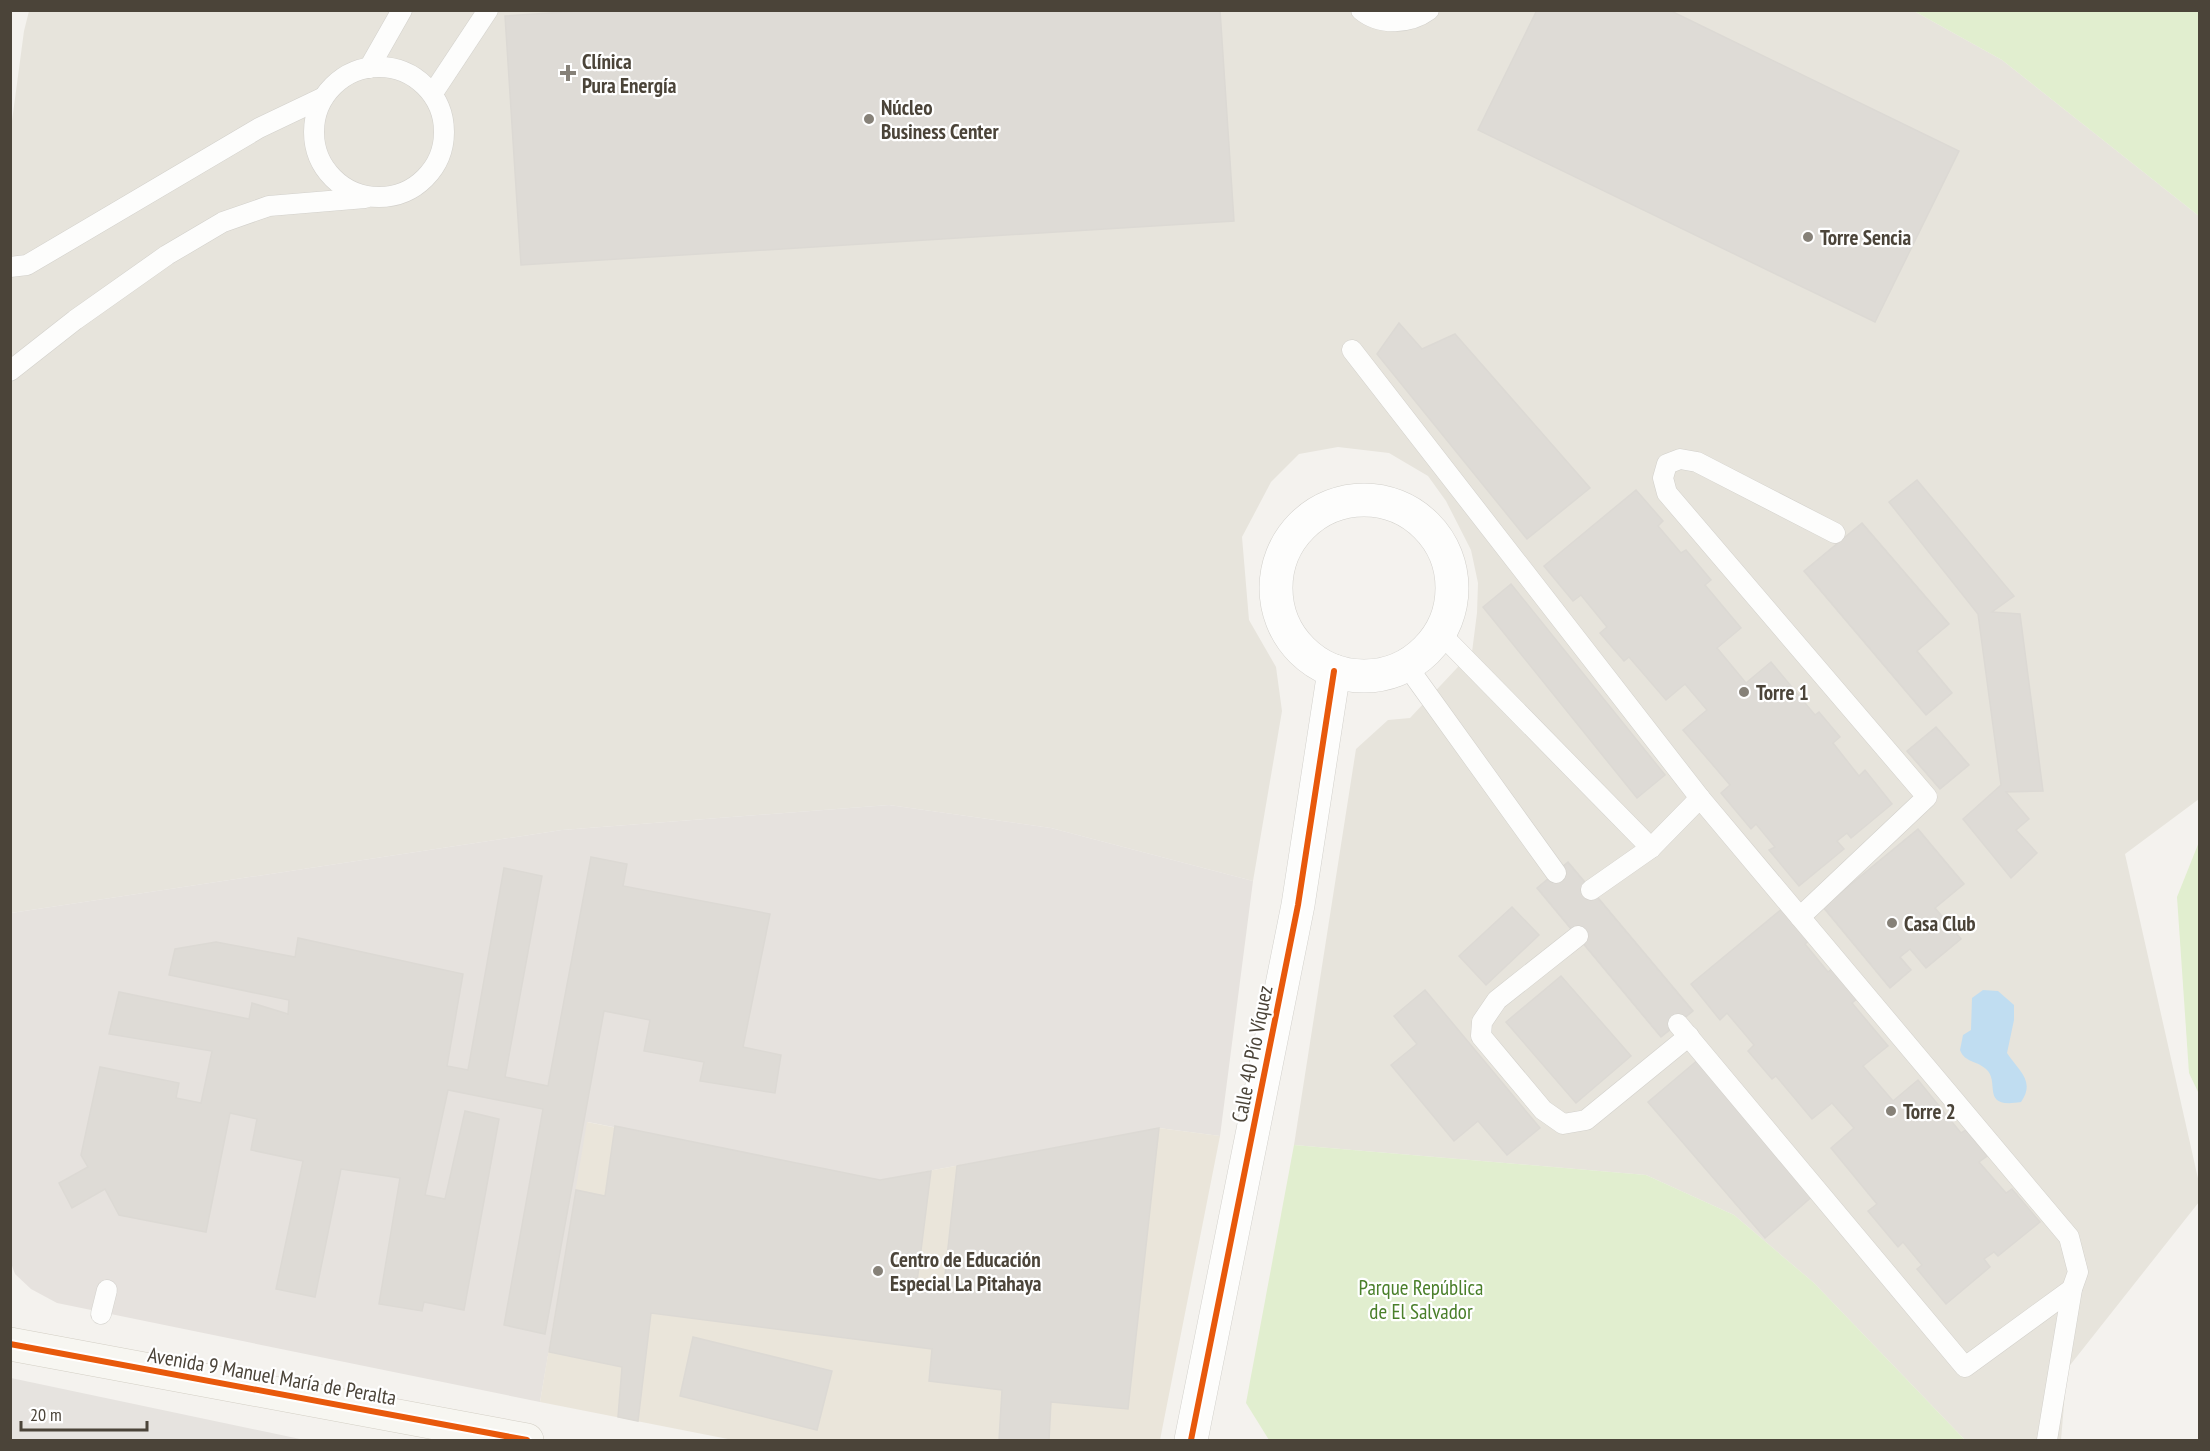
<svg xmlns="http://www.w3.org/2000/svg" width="2210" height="1451" font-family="'PT Sans Narrow',sans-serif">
	<rect width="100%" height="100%" fill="#f4f2ee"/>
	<!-- residential -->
	<path fill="#e7e4dc" d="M29,11H1914L2002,60L2199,216V799L2125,854L2199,1183V1202L2067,1369L2061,1440H1965L1814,1283L1734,1215L1646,1175L1294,1145L1356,749L1388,720L1410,718L1472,652L1477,613L1478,583L1471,550L1446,501L1428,476L1389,453L1338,447L1299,454L1271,482L1242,537L1249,620L1276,667L1282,711L1253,881L1051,828L889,805L562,830L11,913L10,136L24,31Z"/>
	<!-- industrial -->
	<path fill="#e6e2de" d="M889,805L1051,828L1253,881L1220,1136L1159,1128L880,1180L588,1122L540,1402L57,1303L31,1289L15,1274L11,1263V913L562,830Z"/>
	<!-- education -->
	<path fill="#eae5da" d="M587,1122L880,1180L1159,1128L1220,1136L1160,1440H733L540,1402Z"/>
	<!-- green -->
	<g fill="#e1eecf">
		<path d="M1914,11H2199V216L2002,60Z"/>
		<path d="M2199,842V1094L2189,1073L2177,897Z"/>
		<path d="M1294,1145L1646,1175L1734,1215L1814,1283L1965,1440H1269L1246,1403Z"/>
	</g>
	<!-- parking -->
	<path fill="#e6e3df" d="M11,1378L305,1440H11Z"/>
	<!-- water -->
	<path fill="#c0ddf1" d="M1983,990L1998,991L2014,1005V1020L2007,1053C2018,1070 2036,1081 2021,1102C1979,1109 2001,1082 1986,1069C1976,1060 1965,1063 1960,1050L1963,1035L1971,1030L1972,998Z"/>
	<!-- building -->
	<g fill="#dedbd6" stroke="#dcd9d4" stroke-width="1.5">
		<path d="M594,10H1220L1234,221L521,265L505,16Z"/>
		<path d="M1537,10H1669L1959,151L1875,322L1478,130Z"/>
		<path d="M1399,323L1422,349L1455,334L1590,488L1527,539L1377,354Z"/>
		<path d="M1917,480L2014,596L1992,612L2020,614L2043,791L2006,792L2029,819L2016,830L2037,853L2011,878L1963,819L2001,785L1978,614L1889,502Z"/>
		<path d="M1636,490L1663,521L1658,526L1681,553L1686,550L1711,580L1705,585L1741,628L1717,648L1746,683L1771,662L1815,715L1819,712L1840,737L1833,743L1859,776L1865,770L1892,804L1851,838L1847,833L1837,841L1844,849L1799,886L1769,850L1775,847L1756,824L1751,829L1721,793L1730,785L1683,730L1707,710L1685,684L1666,700L1629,657L1624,661L1600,633L1607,627L1581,595L1573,601L1544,566Z"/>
		<path d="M1862,523L1949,624L1917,651L1952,693L1926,715L1804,571Z"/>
		<path d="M1511,584L1665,775L1637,798L1483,607Z"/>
		<path d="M1936,727L1969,765L1940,789L1907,751Z"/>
		<path d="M1918,829L1964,884L1935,908L1961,939L1926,968L1910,949L1900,957L1911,970L1890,988L1823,907Z"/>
		<path d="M591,857L627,864L623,886L770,914L743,1047L781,1055L775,1093L700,1081L704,1062L644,1051L650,1020L604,1011L545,1334L504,1325L543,1109L448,1090L425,1195L445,1199L465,1111L499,1119L464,1310L424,1302L422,1311L379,1304L400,1178L341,1169L315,1297L276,1289L303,1161L251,1150L257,1119L230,1113L206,1232L119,1215L105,1189L72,1208L59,1183L88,1167L81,1155L100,1067L179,1083L176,1098L201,1103L212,1051L109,1034L119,992L249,1019L252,1003L288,1014L289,1000L169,975L175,949L216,942L295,957L298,938L463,974L447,1066L468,1070L504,868L542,876L505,1077L548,1086Z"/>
		<path d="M1568,862L1693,1011L1661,1037L1537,888Z"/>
		<path d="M1512,907L1539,935L1486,985L1459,956Z"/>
		<path d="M1783,908L1810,940L1805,944L1828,972L1833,968L1858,998L1852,1003L1888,1046L1863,1066L1893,1101L1918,1080L1961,1133L1966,1130L1987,1156L1979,1162L2006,1193L2012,1189L2040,1222L1998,1256L1994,1252L1984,1259L1990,1267L1946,1304L1917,1269L1922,1265L1903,1242L1898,1247L1868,1211L1877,1204L1831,1148L1854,1128L1832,1103L1812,1119L1776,1076L1772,1079L1748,1051L1754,1045L1727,1013L1720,1020L1691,984Z"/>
		<path d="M1561,976L1631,1056L1576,1103L1506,1022Z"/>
		<path d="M1425,990L1540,1128L1507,1155L1478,1121L1454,1141L1391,1065L1417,1044L1394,1016Z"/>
		<path d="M1699,1059L1815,1194L1765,1238L1648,1102Z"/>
		<path d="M615,1126L880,1180L931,1171L917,1282L944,1284L957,1166L1159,1128L1128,1409L1051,1402L1049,1440H999L1002,1390L929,1381L932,1349L651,1313L638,1421L618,1417L622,1367L549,1352L576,1190L605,1196Z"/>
		<path d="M693,1337L832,1371L817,1430L680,1396Z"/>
	</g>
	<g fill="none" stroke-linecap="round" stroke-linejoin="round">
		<defs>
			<g id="lane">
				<path d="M1361,10C1380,26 1410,24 1429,10"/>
				<circle cx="379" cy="132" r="65"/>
				<path d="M369,68L402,10"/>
				<path d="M433,93L488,10"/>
				<path d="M10,267L27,265L259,128L322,98"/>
				<path d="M1352,350L1700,798"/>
				<path d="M10,371L75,320L167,255L223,222L269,206L365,198"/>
				<path d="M1440,633L1651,848"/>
				<path d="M1407,666L1556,873"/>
				<path d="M1591,890L1651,848L1700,798L2069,1237L2078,1272L2072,1289L2047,1440"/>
				<path d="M1800,917L1927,797L1667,493L1663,478L1667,464L1680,459L1697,462L1835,533"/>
				<path d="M1578,936L1497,1000L1482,1022L1481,1036L1543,1110L1563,1124L1586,1120L1689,1036"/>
				<path d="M1678,1024L1965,1367L2072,1289"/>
				<path d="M101,1314L107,1290"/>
			</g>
			<g id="street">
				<circle cx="1364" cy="588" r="88"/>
				<path d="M1191,1440L1298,905L1334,671"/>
			</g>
			<path id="secondary" d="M10,1344L527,1440"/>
		</defs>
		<!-- lane casing -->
		<use href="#lane" stroke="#d2d0cb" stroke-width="21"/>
		<!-- street casing -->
		<use href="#street" stroke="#d2d0cb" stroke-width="34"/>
		<!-- secondary casing -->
		<use href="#secondary" stroke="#d3cfc5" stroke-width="34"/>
		<!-- lane -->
		<use href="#lane" stroke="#fdfdfc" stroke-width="20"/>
		<!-- street -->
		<use href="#street" stroke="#fdfdfc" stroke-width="33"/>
		<!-- secondary -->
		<use href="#secondary" stroke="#f7f6f1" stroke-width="33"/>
		<defs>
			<g id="cycleway">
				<path d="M10,1344L527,1440"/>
				<path d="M1191,1440L1298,905L1334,671"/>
			</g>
		</defs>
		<!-- cycleway casing -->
		<use href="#cycleway" stroke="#fff" stroke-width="10"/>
		<!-- cycleway -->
		<use href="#cycleway" stroke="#e8590c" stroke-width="6"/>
	</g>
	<!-- markers -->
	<g fill="#868178" stroke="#fff" stroke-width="2">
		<path d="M565 64h6v6h6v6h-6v6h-6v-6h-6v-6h6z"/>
		<circle cx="869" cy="119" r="6"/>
		<circle cx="1808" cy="237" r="6"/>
		<circle cx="1744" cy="692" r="6"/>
		<circle cx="1892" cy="923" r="6"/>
		<circle cx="1891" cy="1111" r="6"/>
		<circle cx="878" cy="1271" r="6"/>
	</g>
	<g text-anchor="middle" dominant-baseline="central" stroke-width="4.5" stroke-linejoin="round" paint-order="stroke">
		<!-- poi labels -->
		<g font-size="21" font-weight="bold" fill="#4b4439" stroke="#fff" text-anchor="start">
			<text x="582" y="61">Clínica<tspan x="582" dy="24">Pura Energía</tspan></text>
			<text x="881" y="107">Núcleo<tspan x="881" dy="24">Business Center</tspan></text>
			<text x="1820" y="237">Torre Sencia</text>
			<text x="1756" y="692">Torre 1</text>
			<text x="1904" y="923">Casa Club</text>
			<text x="1903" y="1111">Torre 2</text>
			<text x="890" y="1259">Centro de Educación<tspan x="890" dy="24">Especial La Pitahaya</tspan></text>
		</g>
		<!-- street labels -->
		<g font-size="21" fill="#4b4439" stroke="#fff">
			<text transform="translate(1252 1054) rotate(-79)">Calle 40 Pío Víquez</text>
			<text transform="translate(272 1376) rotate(10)">Avenida 9 Manuel María de Peralta</text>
		</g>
		<!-- park labels -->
		<g font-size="21" fill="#4a7f2a" stroke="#fff">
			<text x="1421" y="1287">Parque República<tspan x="1421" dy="24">de El Salvador</tspan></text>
		</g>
	</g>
	<!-- border -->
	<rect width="2210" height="1451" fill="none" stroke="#4b4439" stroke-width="24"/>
	<!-- scale -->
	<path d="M21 1421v9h126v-9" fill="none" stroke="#4b4439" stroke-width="3"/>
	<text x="30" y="1421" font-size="18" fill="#4b4439" stroke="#ffffff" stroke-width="4.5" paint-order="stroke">20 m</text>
</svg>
